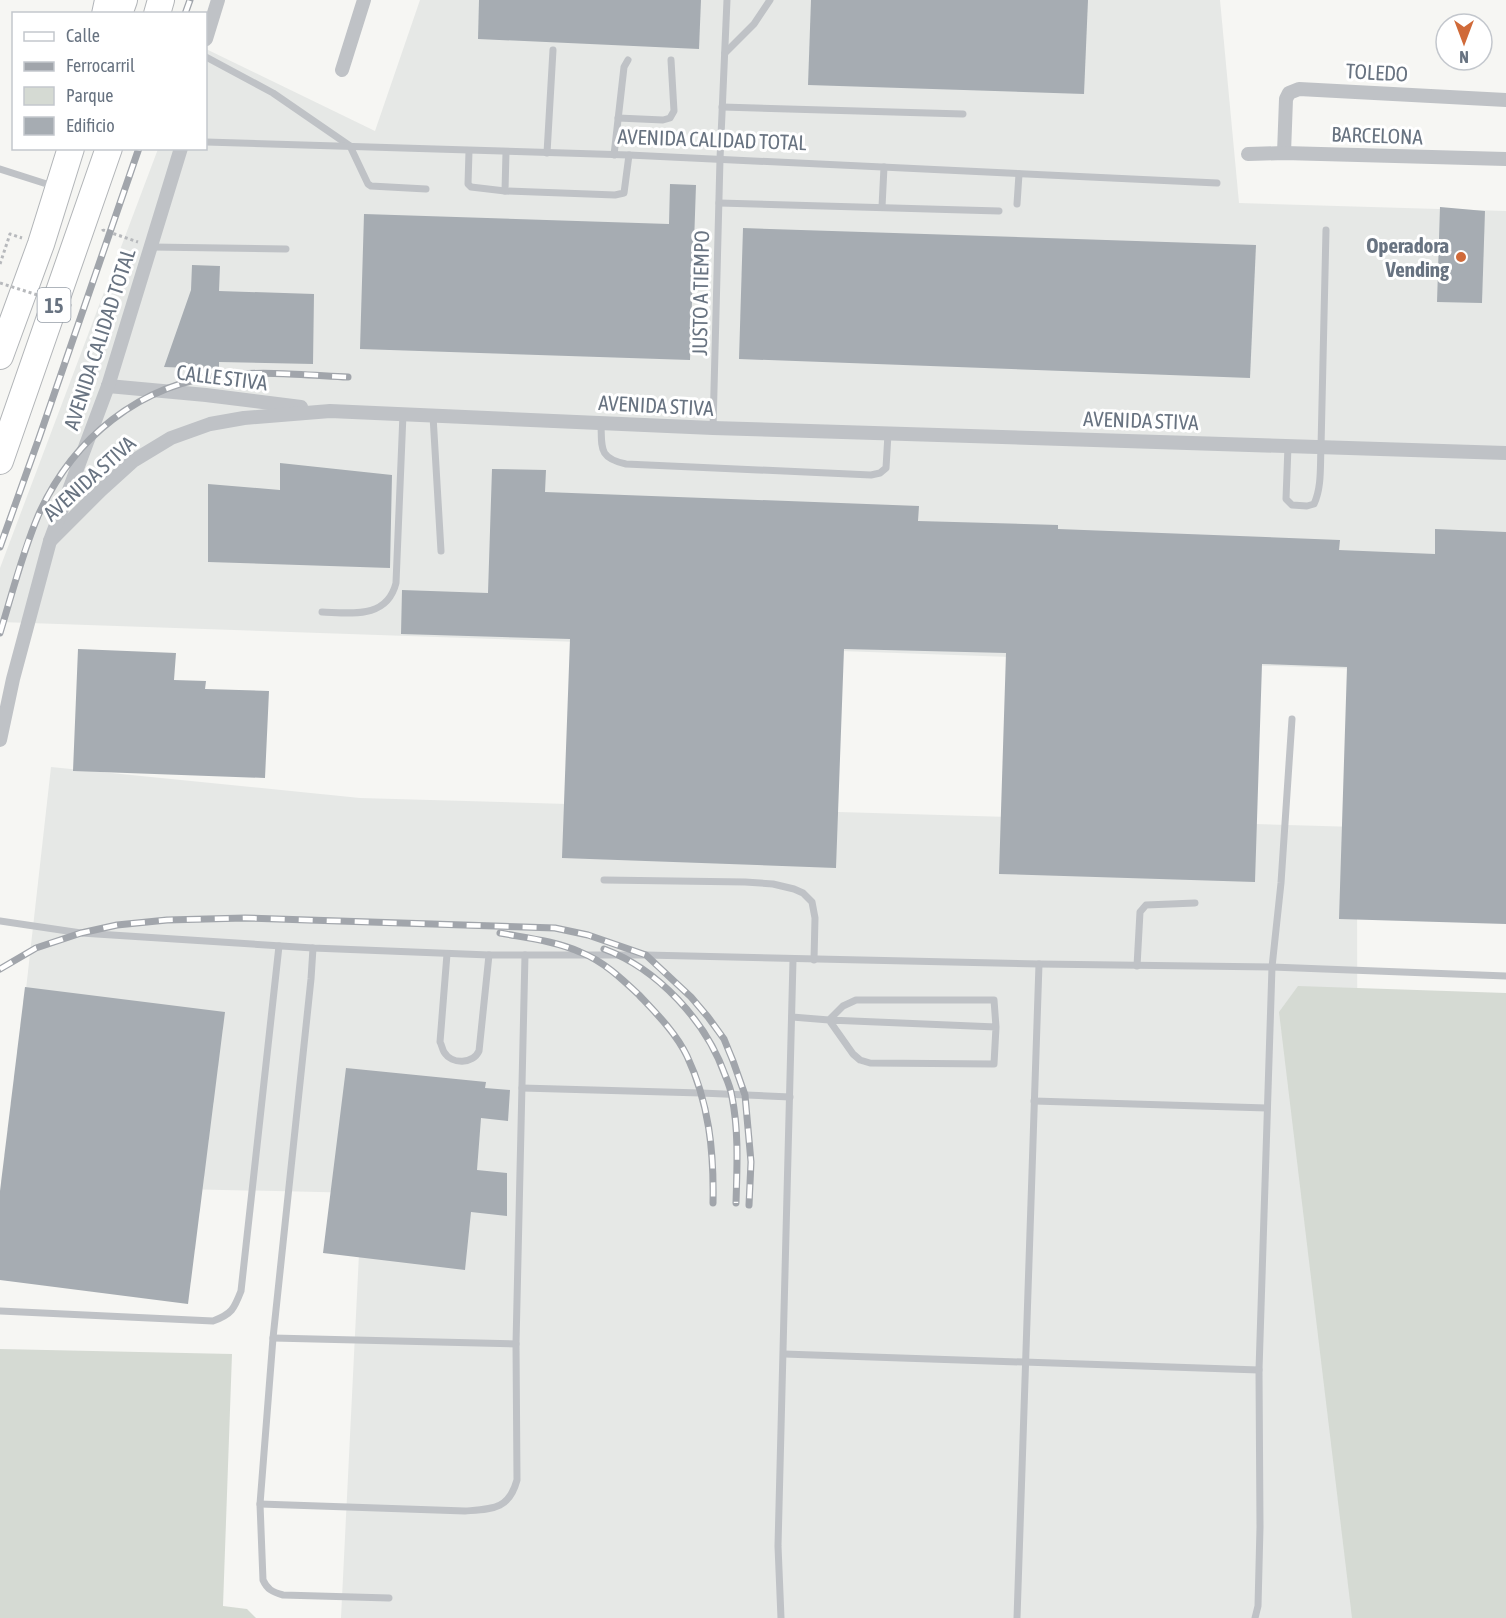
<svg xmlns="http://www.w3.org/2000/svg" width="1506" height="1618" font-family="'Asap Condensed',sans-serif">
	<rect width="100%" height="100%" fill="#f6f6f3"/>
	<!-- built -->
	<g fill="#e6e8e6">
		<path d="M420,0H1220L1239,203L1506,211V674L0,622V568L158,149L206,148V49L375,131Z"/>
		<path d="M51,767L360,798L1357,827L1358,1618H341L362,1193L4,1185Z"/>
	</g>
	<!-- green -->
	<g fill="#d5dad3">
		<path d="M1298,986L1506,993V1618H1352L1279,1012Z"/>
		<path d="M0,1349L232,1354L223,1606L247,1609L256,1618H0Z"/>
	</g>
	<!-- building -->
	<g fill="#a6acb2">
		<path d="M479,0H701L699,49L478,39Z"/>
		<path d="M811,0H1088L1084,94L808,85Z"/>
		<path d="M670,184L696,185L690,360L360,349L364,214L669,224Z"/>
		<path d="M1440,207L1485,211L1482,303L1437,302Z"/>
		<path d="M743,228L1256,245L1250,378L739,359Z"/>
		<path d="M192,265L220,266L219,291L314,294L313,364L219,362V369L164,367L191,290Z"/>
		<path d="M280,463L392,475L390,568L208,562V484L280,490Z"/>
		<path d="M492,469L546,470L545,492L919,506L918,521L1058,525V529L1340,540L1339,550L1435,554V529L1506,532V924L1339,919L1347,667L1262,664L1255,882L999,874L1006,653L844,649L836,868L562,858L570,639L401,634L402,590L488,593Z"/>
		<path d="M78,649L176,653L174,680L206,681L205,689L269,691L265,778L73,771Z"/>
		<path d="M25,987L225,1012L188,1304L0,1280V1191Z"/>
		<path d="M346,1068L486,1082L485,1088L510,1090L508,1121L481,1118L477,1170L507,1173V1216L471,1212L465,1270L323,1253Z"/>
	</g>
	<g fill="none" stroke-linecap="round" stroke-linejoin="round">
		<defs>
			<path id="secondary" d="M102,14L105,0"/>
			<g id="highway">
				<path d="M119,14L124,0"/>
				<path d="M157,14L161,0"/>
				<path d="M0,356L41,244L71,148"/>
				<path d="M0,461L109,148"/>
			</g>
		</defs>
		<!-- secondary casing -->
		<use href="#secondary" stroke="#b0b4b9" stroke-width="22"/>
		<!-- highway casing -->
		<use href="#highway" stroke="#b2b5b8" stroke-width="28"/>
		<!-- path -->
		<g stroke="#b7b9bc" stroke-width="3" stroke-dasharray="3 3" stroke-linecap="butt">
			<path d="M103,229V230L138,242"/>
			<path d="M0,264L10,234L22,238"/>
		</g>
		<!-- lane -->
		<g stroke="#bfc2c6" stroke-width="7">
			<path d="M725,53L754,24L770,0"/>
			<path d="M206,57L273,93L350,146L368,184L371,186L426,189"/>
			<path d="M722,107L963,114"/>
			<path d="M618,118L663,120L670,118L674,111L671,60"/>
			<path d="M206,142L629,155L1217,183"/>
			<path d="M469,151L468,184L471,187L505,191L615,195L624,193L629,155"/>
			<path d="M547,153L553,50"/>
			<path d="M614,155L624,67L628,60"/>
			<path d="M0,169L53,186"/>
			<path d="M505,191L506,152"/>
			<path d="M719,203L999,211"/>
			<path d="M1017,204L1019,174"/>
			<path d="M882,207L884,167"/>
			<path d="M151,247L286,249"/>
			<path d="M433,416L441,551"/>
			<path d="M601,423C602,448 598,458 626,464L871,475L880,473L886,468L888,434"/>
			<path d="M713,428L720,159L727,0"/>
			<path d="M1288,446L1286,499L1292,505L1307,506L1314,504C1322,487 1320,465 1321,447L1326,230"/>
			<path d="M322,612C352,613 387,619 396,583L403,414"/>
			<path d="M604,880L745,882L773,884L794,889L803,893L812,902L815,918L814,960"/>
			<path d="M0,921L81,933L313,948L489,955H646L1039,964L1272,967L1506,976"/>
			<path d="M313,948L311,979L273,1338L260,1504L263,1580C267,1589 272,1592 283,1595L389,1598"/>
			<path d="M447,954L440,1042C441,1043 443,1051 444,1052C452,1065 473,1064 479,1051L489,955"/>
			<path d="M1137,966L1140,912L1146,905L1195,903"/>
			<path d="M792,1017L829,1020L996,1027L994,1000H856L843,1006L829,1020L853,1054L860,1060L870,1063L994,1064L996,1027"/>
			<path d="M522,1088L701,1093L790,1097"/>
			<path d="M1034,1101L1267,1108"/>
			<path d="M0,1311L213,1321C232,1314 234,1309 241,1291L279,946"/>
			<path d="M273,1338L516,1344"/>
			<path d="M784,1354L1259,1370L1272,967L1281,883L1292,719"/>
			<path d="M260,1504L465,1511C492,1509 509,1510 517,1480L516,1344L525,955"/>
			<path d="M781,1618L778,1546L793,960"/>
			<path d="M1017,1618L1039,964"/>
			<path d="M1255,1618L1258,1606L1260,1527L1259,1370"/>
		</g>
		<!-- street -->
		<g stroke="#bfc2c6" stroke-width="14">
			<path d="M206,39L218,0"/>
			<path d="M342,70L364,0"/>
			<path d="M1284,153L1286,99L1289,93L1299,89L1506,100"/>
			<path d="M1248,154L1284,153L1506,159"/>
			<path d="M108,386L206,395L301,407"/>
			<path d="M50,541L101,490L133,461L171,438L210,424L244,418L330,411L713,428L1506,453"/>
			<path d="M0,740L13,679L50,541L108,386L181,148"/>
		</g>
		<!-- secondary -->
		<use href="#secondary" stroke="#fff" stroke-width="20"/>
		<!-- highway -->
		<use href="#highway" stroke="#fff" stroke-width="26"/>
		<defs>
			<g id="rail">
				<path d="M185,14L190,0"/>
				<path d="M0,547L39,438L139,148"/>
				<path d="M0,633C12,594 22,554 38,516C72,439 140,383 225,375C266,371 307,375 348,377"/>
				<path d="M500,933C527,938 555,941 580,952C603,961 621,978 639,995C656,1013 676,1033 687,1056C709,1103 714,1151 713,1203"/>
				<path d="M604,949C658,969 706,1021 725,1075C728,1082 731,1090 732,1097C739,1132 737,1168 736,1203"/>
				<path d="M0,969L36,948L81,933L117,925L167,920L245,918L555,928L588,935L646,955L691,997L708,1017L724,1039L733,1061L745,1095L751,1162L749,1205"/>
			</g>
		</defs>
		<!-- rail casing -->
		<use href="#rail" stroke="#a1a5ab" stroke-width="7"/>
		<!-- rail -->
		<use href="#rail" stroke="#fff" stroke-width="4.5" stroke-dasharray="14" stroke-linecap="butt"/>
		<!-- path-bridge -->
		<path stroke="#b7b9bc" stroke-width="3" stroke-dasharray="3 3" stroke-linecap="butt" d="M0,283L72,306"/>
	</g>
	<!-- markers -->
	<circle fill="#d06a39" stroke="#fff" stroke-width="2" cx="1461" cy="257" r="6"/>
	<g text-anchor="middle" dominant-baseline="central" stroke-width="6" stroke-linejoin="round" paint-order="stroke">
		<!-- shield labels -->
		<rect fill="#fff" stroke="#959da7" stroke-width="1.5" x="37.5" y="288" width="33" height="34" rx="4.5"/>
		<g font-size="20" font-weight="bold" fill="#687381">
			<text x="54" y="305">15</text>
		</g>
		<!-- street labels -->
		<g font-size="21" fill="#687381" stroke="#fff">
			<text transform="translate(1377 72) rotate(3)">TOLEDO</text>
			<text transform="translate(1377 135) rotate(2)">BARCELONA</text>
			<text transform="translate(712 139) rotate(2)">AVENIDA CALIDAD TOTAL</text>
			<text transform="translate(700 293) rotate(-89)">JUSTO A TIEMPO</text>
			<text transform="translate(99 339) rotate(-72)">AVENIDA CALIDAD TOTAL</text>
			<text transform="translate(222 377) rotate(7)">CALLE STIVA</text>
			<text transform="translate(656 405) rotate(3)">AVENIDA STIVA</text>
			<text transform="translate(1141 420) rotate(2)">AVENIDA STIVA</text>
			<text transform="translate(89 478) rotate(-42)">AVENIDA STIVA</text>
		</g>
		<!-- poi labels -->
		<g font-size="21" font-weight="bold" fill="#687381" stroke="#fff" text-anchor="end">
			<text x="1449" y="245">Operadora<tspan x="1449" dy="24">Vending</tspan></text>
		</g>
	</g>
	<!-- legend -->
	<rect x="12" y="12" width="195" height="138" fill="#ffffff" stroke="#c3c7cd" stroke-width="1.5"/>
	<rect x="24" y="32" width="30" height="9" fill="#ffffff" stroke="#c3c7cd" stroke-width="1.5"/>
	<text x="66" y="42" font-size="18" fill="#687381">Calle</text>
	<rect x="24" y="62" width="30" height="9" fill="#a1a5ab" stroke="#c3c7cd" stroke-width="1.5"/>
	<text x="66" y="72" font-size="18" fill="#687381">Ferrocarril</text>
	<rect x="24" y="87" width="30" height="18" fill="#d5dad3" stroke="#c3c7cd" stroke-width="1.5"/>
	<text x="66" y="102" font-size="18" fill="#687381">Parque</text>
	<rect x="24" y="117" width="30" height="18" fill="#a6acb2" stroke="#c3c7cd" stroke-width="1.5"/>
	<text x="66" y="132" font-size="18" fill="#687381">Edificio</text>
	<!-- north arrow -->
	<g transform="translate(1464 42) rotate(180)"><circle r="28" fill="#ffffff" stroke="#c3c7cd" stroke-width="1.5"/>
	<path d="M0-4.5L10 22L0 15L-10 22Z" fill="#d06a39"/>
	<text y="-9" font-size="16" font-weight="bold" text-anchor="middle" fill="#687381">N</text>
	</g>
</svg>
